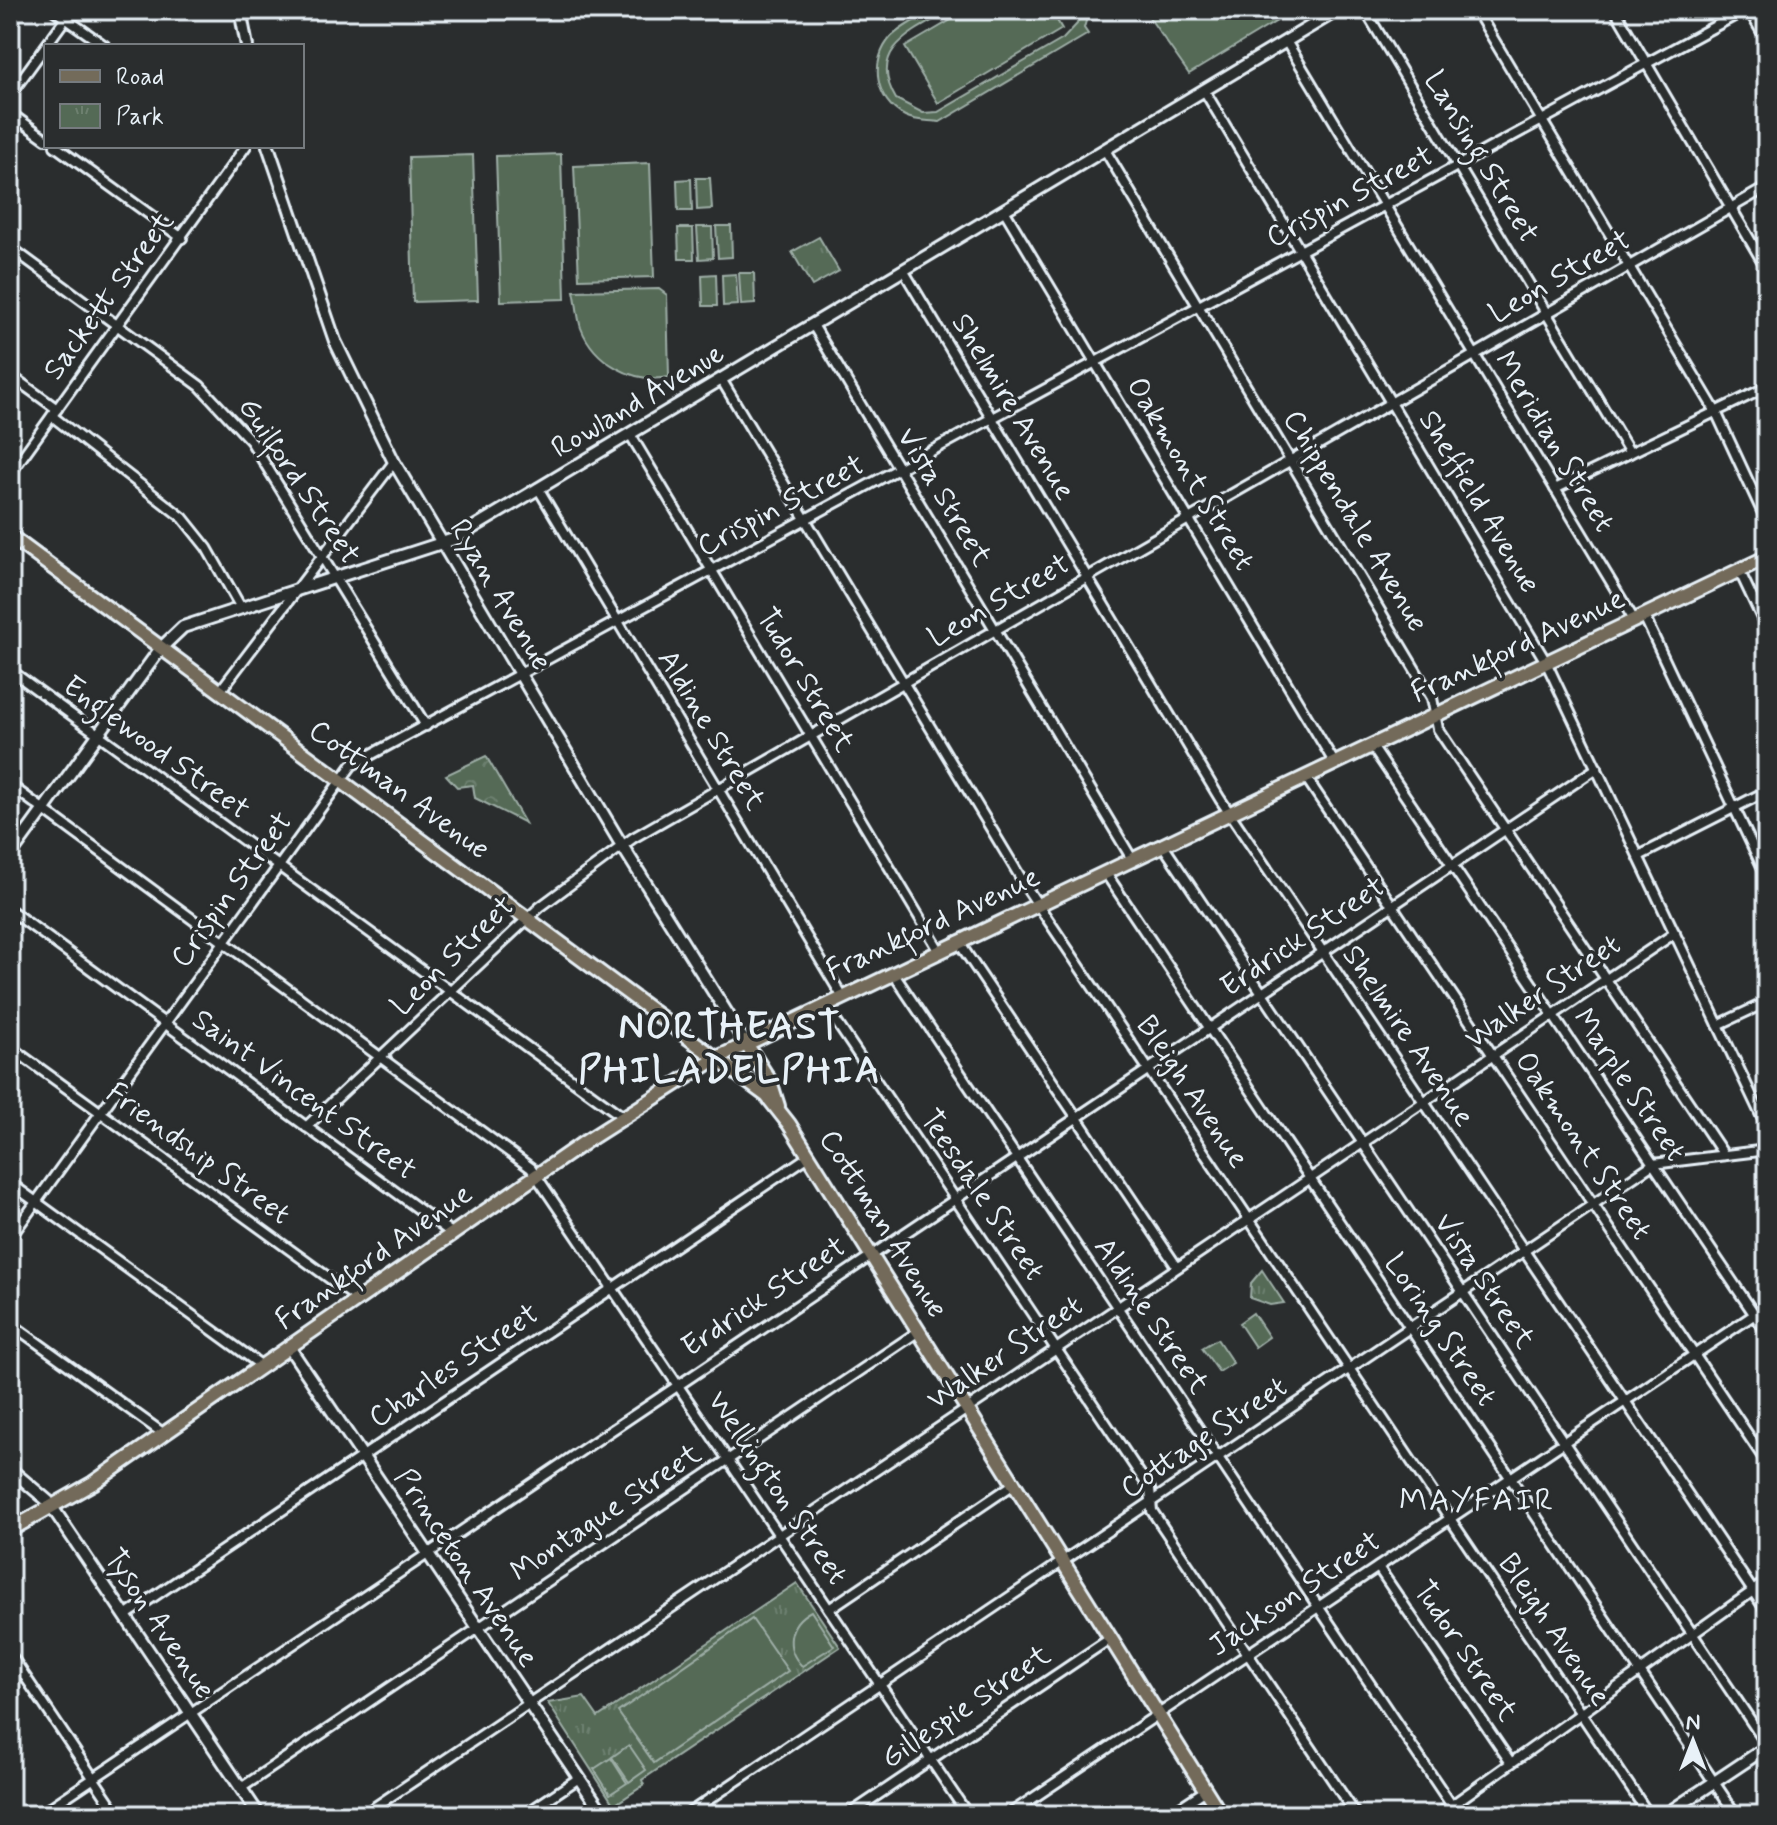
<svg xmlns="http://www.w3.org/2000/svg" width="1777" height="1825" font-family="Mynerve,sans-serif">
	<defs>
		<pattern id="forest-crowns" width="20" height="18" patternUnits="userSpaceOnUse" patternTransform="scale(2)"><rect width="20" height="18" fill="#546a56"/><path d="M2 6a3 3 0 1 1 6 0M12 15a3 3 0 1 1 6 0" fill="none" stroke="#6d806f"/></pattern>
		<pattern id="park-tufts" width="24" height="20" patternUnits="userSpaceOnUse" patternTransform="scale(2)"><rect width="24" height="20" fill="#546a56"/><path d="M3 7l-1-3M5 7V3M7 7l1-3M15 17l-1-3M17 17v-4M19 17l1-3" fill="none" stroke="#6d806f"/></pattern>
	</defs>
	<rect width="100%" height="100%" fill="#2a2d2e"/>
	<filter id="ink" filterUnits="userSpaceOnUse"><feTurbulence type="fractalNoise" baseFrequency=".0125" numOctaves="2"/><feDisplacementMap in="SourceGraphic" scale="16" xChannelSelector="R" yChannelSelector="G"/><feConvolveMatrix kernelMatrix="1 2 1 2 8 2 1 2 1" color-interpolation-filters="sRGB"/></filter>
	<g filter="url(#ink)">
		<!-- forest -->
		<path fill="url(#forest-crowns)" stroke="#9eaea7" stroke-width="2" d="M486,756L525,823L475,798L473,785L457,787L446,775Z"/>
		<!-- park -->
		<g fill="url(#park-tufts)" stroke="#9eaea7" stroke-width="2">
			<path d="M819,237L839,271L812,286L792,252Z"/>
			<path d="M1262,1270L1284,1303L1270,1305L1250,1298L1251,1283Z"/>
			<path d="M797,1583L840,1647L642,1780L644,1785L614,1805L548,1703L584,1697L598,1717Z"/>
		</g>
		<!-- pitch -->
		<g fill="#546a56" stroke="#9eaea7" stroke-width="2">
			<path d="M933,10H952C915,31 866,48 896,99L923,113L938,112L1063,39L1077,24L1080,10H1089L1084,28L1088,34L940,122C929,120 917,122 905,116C875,101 869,61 891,37C902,26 919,18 933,10Z"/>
			<path d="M968,10H1051L1062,29L938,103L905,47Z"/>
			<path d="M1144,10H1295L1189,74Z"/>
			<path d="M561,154L565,299L501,301L496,156Z"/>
			<path d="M473,155L478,300L413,302L409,157Z"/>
			<path d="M650,163L654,277L579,279L574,166Z"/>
			<path d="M696,178H710L712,209L697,210Z"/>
			<path d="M691,179L692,211H678L677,180Z"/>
			<path d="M716,226H731L732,257L718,258Z"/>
			<path d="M697,227H712L713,258L699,259Z"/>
			<path d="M678,228H693L694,259H679Z"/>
			<path d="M739,273H754L755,304L741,305Z"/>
			<path d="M716,274L717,306H703L702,275Z"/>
			<path d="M736,274L738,305L723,306L722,275Z"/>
			<path d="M659,289L667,295L669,377C633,384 594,362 581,328C577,316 577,303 574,291Z"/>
			<path d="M1253,1313L1269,1337L1255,1347L1239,1323Z"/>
			<path d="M1217,1339L1233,1363L1219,1372L1202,1348Z"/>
			<path d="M811,1611L834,1646L802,1666C784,1648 788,1623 811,1611Z"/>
			<path d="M752,1619L788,1671L654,1763L618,1712Z"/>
			<path d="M629,1745L646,1770L629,1782L612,1757Z"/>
			<path d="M611,1758L627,1783L610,1794L594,1769Z"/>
		</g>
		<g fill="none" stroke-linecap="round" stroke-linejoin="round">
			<defs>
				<g id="minor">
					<path d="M54,10L105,46"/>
					<path d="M1365,10L1630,453"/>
					<path d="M1476,10L1716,412L1767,522"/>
					<path d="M1615,10L1767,269"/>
					<path d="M1749,10L1767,41"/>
					<path d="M1286,41L1634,620"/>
					<path d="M1204,90L1546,662L1767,1128"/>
					<path d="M10,95L66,18"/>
					<path d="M10,113L46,139"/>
					<path d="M55,146L182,238"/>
					<path d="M1105,150L1432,698L1438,729L1724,1155"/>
					<path d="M1004,210L1334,762"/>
					<path d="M10,247L200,386L251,441L426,726"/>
					<path d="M903,270L1220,799L1767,1612"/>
					<path d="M813,325L1132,859"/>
					<path d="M10,375L57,409"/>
					<path d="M721,379L1028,890L1649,1815"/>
					<path d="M52,416L183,518L207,548L240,606"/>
					<path d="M630,434L939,950"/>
					<path d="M10,474L246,146"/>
					<path d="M538,488L842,996"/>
					<path d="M1555,489L1767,387"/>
					<path d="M1739,570L1767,629"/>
					<path d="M1644,616L1767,877"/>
					<path d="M10,670L623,1117"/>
					<path d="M220,691L394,462"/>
					<path d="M1371,745L1767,1333"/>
					<path d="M1305,776L1767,1463"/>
					<path d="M10,785L531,1168L968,1815"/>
					<path d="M1162,844L1767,1745"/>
					<path d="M1639,856L1767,791"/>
					<path d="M1105,872L1736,1815"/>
					<path d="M10,910L453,1234"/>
					<path d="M958,941L1177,1267"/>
					<path d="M893,973L1452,1806"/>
					<path d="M825,1005L1150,1489L1152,1511L1356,1815"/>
					<path d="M1718,1025L1767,1002"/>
					<path d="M10,1047L358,1299"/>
					<path d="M306,1127L540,907L633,838L1767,187"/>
					<path d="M10,1183L262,1366"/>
					<path d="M10,1238L352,765L1745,10"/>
					<path d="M10,1323L164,1434"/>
					<path d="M1378,1567L1511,1763"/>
					<path d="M829,1609L1014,1484"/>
					<path d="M125,1616L809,1156"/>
					<path d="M10,1654L118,1815"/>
					<path d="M241,1788L919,1331"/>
					<path d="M39,1815L1597,768"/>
					<path d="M363,1815L1675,933"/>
					<path d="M524,1815L579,1778"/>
					<path d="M686,1815L1653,1164L1767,1150"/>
					<path d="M848,1815L1111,1638"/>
					<path d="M1008,1815L1767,1306"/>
					<path d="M1168,1815L1206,1790"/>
					<path d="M1438,1815L1767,1581"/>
				</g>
				<g id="tertiary">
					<path d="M240,10L247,46"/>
					<path d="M268,146L335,341L394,462L618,839L745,1042"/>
					<path d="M10,856L161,648L183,627L454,539L1338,10"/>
					<path d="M289,1347L604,1815"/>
					<path d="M10,1469L48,1501L259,1815"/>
					<path d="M1665,1815L1767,1747"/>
				</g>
				<g id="primary">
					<path d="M10,536L767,1096L789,1124L1221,1815"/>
					<path d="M745,1042L770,1081L778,1106"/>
					<path d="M10,1530L93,1483L585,1142L717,1058L1767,557"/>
				</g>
			</defs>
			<!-- minor casing -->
			<use href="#minor" stroke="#e8f1f8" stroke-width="14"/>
			<!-- tertiary casing -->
			<use href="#tertiary" stroke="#e8f1f8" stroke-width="16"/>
			<!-- primary casing -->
			<use href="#primary" stroke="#e8f1f8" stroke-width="18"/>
			<!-- minor -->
			<use href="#minor" stroke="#2a2d2e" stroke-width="8"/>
			<!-- tertiary -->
			<use href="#tertiary" stroke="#2a2d2e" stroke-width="10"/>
			<!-- primary -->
			<use href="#primary" stroke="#736b5a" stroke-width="12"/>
		</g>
	</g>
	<g text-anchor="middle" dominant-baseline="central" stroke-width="7" stroke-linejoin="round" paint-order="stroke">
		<!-- street labels -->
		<g font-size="30" fill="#e8f1f8" stroke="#2a2d2e">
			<text transform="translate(1481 157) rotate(59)">Lansing Street</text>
			<text transform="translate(1350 197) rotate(-28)">Crispin Street</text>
			<text transform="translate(1560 277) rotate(-30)">Leon Street</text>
			<text transform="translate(109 296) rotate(-54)">Sackett Street</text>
			<text transform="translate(638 401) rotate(-31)">Rowland Avenue</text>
			<text transform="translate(1013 407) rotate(59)">Shelmire Avenue</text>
			<text transform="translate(1554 442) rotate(59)">Meridian Street</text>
			<text transform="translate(1190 474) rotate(59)">Oakmont Street</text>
			<text transform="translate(299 481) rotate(56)">Guilford Street</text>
			<text transform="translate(944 497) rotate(59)">Vista Street</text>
			<text transform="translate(1479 502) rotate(59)">Sheffield Avenue</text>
			<text transform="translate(781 506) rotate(-28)">Crispin Street</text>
			<text transform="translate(1355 521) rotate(59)">Chippendale Avenue</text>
			<text transform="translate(500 595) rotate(59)">Ryan Avenue</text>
			<text transform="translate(999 601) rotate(-30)">Leon Street</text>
			<text transform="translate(1518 646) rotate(-25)">Frankford Avenue</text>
			<text transform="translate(805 680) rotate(59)">Tudor Street</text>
			<text transform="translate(711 730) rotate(59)">Aldine Street</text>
			<text transform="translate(156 748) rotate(36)">Englewood Street</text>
			<text transform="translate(399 790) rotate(36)">Cottman Avenue</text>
			<text transform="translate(232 890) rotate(-54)">Crispin Street</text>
			<text transform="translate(933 924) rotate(-25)">Frankford Avenue</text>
			<text transform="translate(1303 937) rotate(-34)">Erdrick Street</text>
			<text transform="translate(453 956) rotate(-44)">Leon Street</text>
			<text transform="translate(1543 992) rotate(-34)">Walker Street</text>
			<text transform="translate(1408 1036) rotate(56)">Shelmire Avenue</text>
			<text transform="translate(1629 1085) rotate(56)">Marple Street</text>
			<text transform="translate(1192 1092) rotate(56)">Bleigh Avenue</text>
			<text transform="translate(304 1095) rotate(36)">Saint Vincent Street</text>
			<text transform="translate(1583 1146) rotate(56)">Oakmont Street</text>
			<text transform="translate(198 1154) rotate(36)">Friendship Street</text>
			<text transform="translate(982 1195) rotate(56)">Teesdale Street</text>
			<text transform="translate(883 1224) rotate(58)">Cottman Avenue</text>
			<text transform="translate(374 1257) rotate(-35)">Frankford Avenue</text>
			<text transform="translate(1484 1281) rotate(56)">Vista Street</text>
			<text transform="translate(764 1297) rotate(-34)">Erdrick Street</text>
			<text transform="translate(1151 1316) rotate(56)">Aldine Street</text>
			<text transform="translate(1440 1330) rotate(56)">Loring Street</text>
			<text transform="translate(1005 1353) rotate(-34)">Walker Street</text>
			<text transform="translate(454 1366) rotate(-34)">Charles Street</text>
			<text transform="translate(1204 1438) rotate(-34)">Cottage Street</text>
			<text transform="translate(777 1488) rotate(56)">Wellington Street</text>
			<text transform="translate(606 1513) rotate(-34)">Montague Street</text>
			<text transform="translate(466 1568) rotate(56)">Princeton Avenue</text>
			<text transform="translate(1295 1594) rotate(-34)">Jackson Street</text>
			<text transform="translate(159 1624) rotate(56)">Tyson Avenue</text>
			<text transform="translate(1554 1630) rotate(56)">Bleigh Avenue</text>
			<text transform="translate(1465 1651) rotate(56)">Tudor Street</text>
			<text transform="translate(966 1707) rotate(-34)">Gillespie Street</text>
		</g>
		<!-- neighbourhood labels -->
		<g font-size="32" letter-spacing="2" fill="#e8f1f8" stroke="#2a2d2e">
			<text x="1477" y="1501">MAYFAIR</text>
		</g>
		<!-- district labels -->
		<g font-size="38" font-weight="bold" letter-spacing="2" fill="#e8f1f8" stroke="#2a2d2e">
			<text x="730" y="1027">NORTHEAST<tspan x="730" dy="44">PHILADELPHIA</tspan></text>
		</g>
	</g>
	<!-- margin -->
	<rect width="1777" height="1825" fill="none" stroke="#2a2d2e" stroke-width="40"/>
	<rect x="20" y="20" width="1737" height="1785" fill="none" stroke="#e8f1f8" stroke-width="3" filter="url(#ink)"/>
	<!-- legend -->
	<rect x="44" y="44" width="260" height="104" fill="#2a2d2e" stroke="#767b7f" stroke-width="2"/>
	<rect x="60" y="70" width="40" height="12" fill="#736b5a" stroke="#767b7f" stroke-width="2"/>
	<text x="116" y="84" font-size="24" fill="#e8f1f8">Road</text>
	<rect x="60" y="104" width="40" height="24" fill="url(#park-tufts)" stroke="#767b7f" stroke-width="2"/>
	<text x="116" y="124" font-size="24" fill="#e8f1f8">Park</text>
	<!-- north arrow -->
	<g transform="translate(1693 1741)" stroke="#2a2d2e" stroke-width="6" paint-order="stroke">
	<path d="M0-6L14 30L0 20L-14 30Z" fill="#e8f1f8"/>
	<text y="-12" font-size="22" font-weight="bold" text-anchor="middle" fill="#e8f1f8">N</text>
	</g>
</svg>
